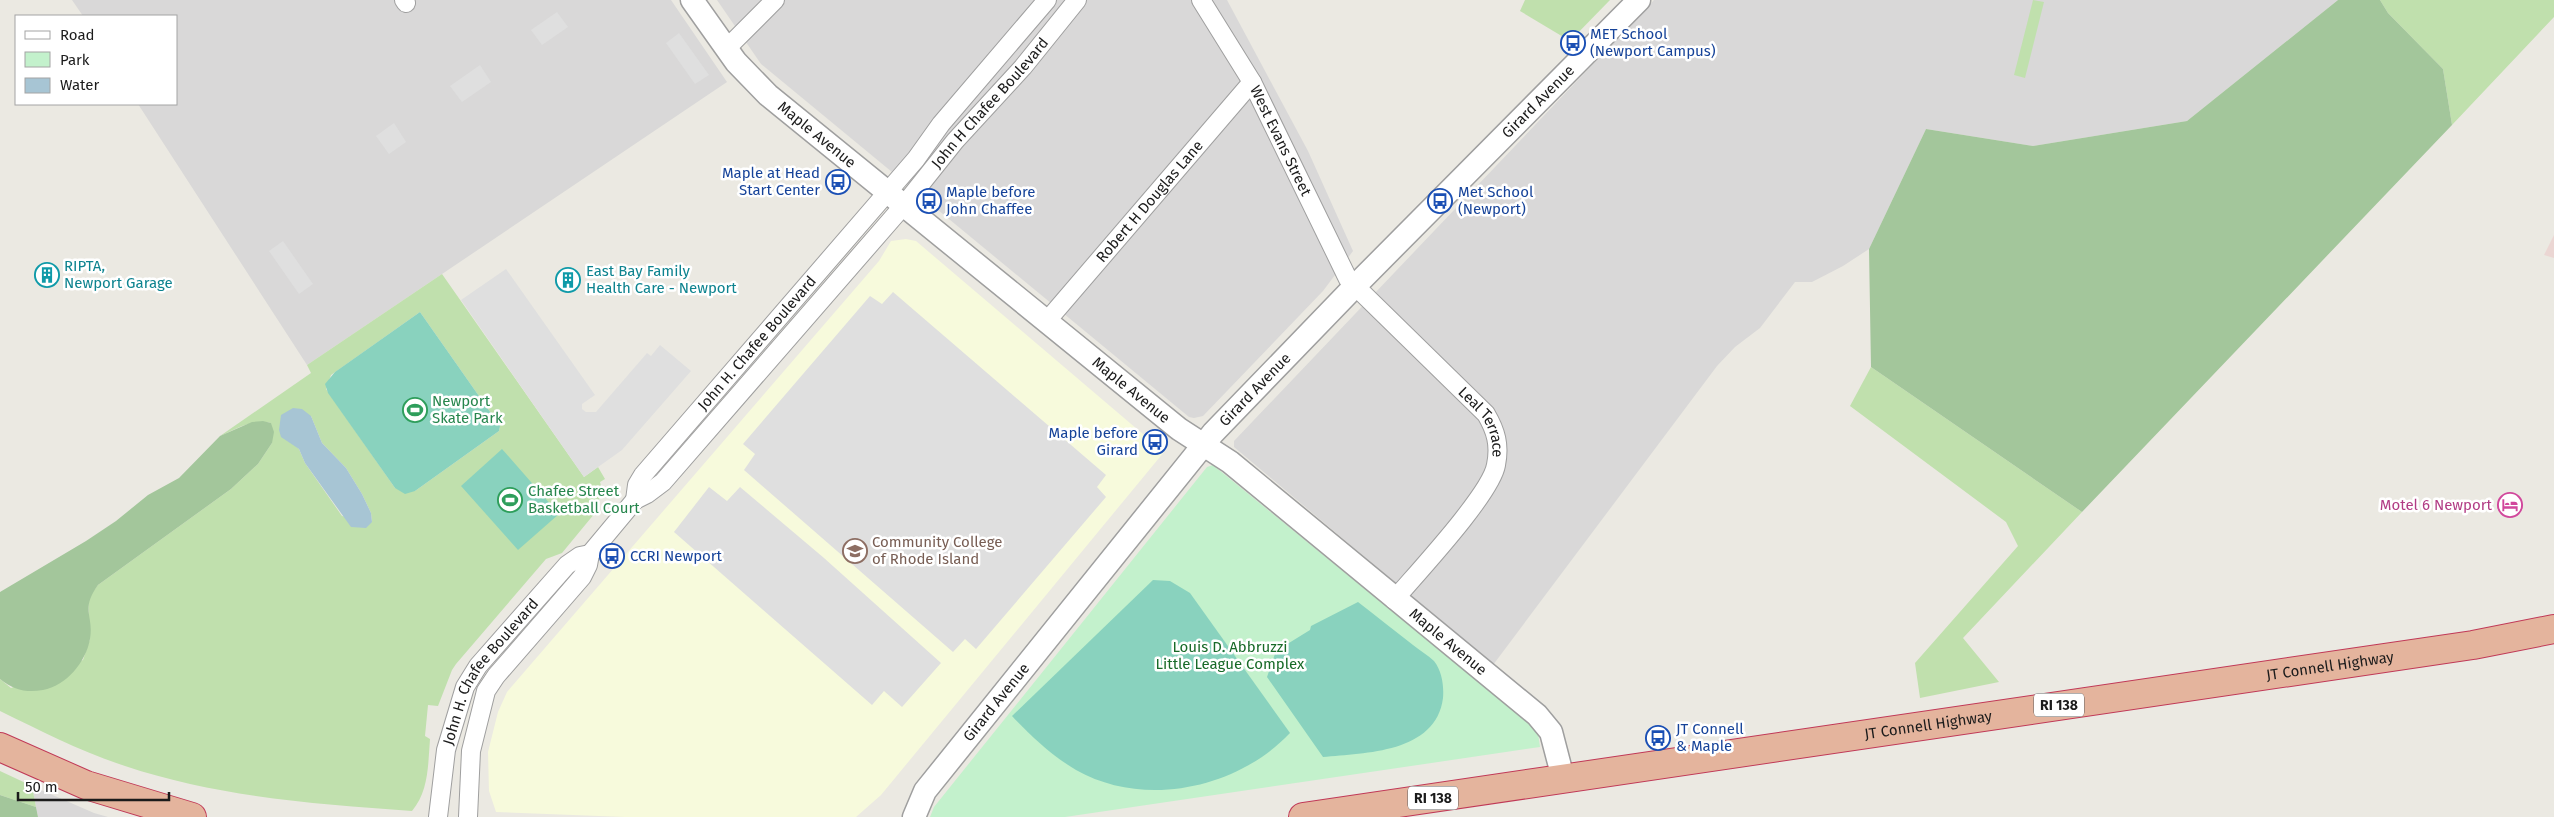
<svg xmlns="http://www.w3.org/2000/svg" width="2554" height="817" font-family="'Fira Sans',sans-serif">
	<rect width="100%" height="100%" fill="#ebe9e2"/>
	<!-- residential -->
	<g fill="#d9d8d8">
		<path d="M72,0H671L727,82L307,365L138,104H176V16H83Z"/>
		<path d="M717,0H1227L1308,151L1353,251L1323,291L1203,416L1194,418L1189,417L761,64Z"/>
		<path d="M1654,0H2338L2187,121L2033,146L1926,129L1869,249L1843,266L1812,282H1795L1760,328L1735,347L1717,366L1493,665L1234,447V441Z"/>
		<path d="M32,786L94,813L108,817H38Z"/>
	</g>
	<!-- commercial -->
	<path fill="#ebd6d3" d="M2554,235V258L2544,255Z"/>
	<!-- education -->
	<path fill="#f7fadc" d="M906,239L916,241L1164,452L881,795L856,817H625L496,812L489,791L488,752L498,712L507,692L879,261L891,241Z"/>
	<!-- grass -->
	<g fill="#c0e0ad" fill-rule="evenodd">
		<path d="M1525,0H1610L1570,41L1520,11Z"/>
		<path d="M2033,0L2044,2L2025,78L2014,75Z"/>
		<path d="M2380,0H2554V17L2452,125L2443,69L2388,13Z"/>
		<path d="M442,274L584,477L598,467L605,479L600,482L602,490L595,513L562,553L546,559L456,664L452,670L438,706L428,705L425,736L430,739C428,764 429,791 412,811C314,804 218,797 125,766C82,752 41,731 0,711V679L11,688L83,660L90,639L88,598L98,585L231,489L258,464L272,443L271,423C253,418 236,429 220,436L311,373L307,365ZM420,312L500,426L499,431L415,491L395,488L326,389L331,375ZM311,416L322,443L346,468L362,494L371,513L372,522L342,516L305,463L299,449L292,442Z"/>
		<path d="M1871,367L2082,512L1963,638L1999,682L1920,698L1915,663L2018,546L2006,522L1850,406Z"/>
		<path d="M0,771L32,786L36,807L0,795Z"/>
	</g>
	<!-- forest -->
	<g fill="#a3c69b">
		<path d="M2338,0H2380L2388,13L2443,69L2452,125L2082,512L1871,367L1869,249L1926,129L2033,146L2187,121Z"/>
		<path d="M263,421L271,423L274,432L272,443L258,464L231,489L98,585C80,610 94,615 90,639C86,662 66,686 43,690C26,693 14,690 0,679V592L86,541L116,521L148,495L179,478L220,436L252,422Z"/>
		<path d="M0,795L36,807L38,817H0Z"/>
	</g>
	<!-- park -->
	<path fill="#c3f1cc" d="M1213,465L1431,643L1524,715L1538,733L1540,747L1065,817H930L934,807L1207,467Z"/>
	<!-- pitch -->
	<g fill="#89d2be">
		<path d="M420,312L500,426L499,431L415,491L405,494L395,488L328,393L325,384L335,372Z"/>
		<path d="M502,449L559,514L518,550L461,486Z"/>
		<path d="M1153,580L1170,581L1190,593L1290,733C1238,788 1145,809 1076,770C1051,755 1032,737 1012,716Z"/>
		<path d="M1358,602C1376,616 1394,630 1413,645C1419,650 1428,655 1434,661C1442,671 1444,686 1443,698C1436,753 1365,753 1323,757L1267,677L1276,651L1310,630L1311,626Z"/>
	</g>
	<!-- parking -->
	<g fill="#dfdfdf">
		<path d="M557,12L568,27L542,45L531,30Z"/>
		<path d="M679,33L709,75L695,84L666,43Z"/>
		<path d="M480,65L491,82L462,102L450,86Z"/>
		<path d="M394,123L406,142L389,154L376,136Z"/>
		<path d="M283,241L313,284L299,294L269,251Z"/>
		<path d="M506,269L595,395L582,404V409L586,412H596L647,353L651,356L660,345L691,371L622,450L584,477L461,300Z"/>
		<path d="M893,292L1106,475L1097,487L1106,497L976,649L965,639L953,652L744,470L755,454L743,444L870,296L882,304Z"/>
		<path d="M709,487L727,501L740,487L824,558L941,663L902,707L884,691L872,705L674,532Z"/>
	</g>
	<!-- water -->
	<path fill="#a7c5d4" d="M293,408L302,409L311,416L322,443L346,468L362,494L371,513L372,522L366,528L351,527L305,463L299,449L281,437L279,430L281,415Z"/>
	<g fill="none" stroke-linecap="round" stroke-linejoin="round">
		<defs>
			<g id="minor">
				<path d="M404,0L406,3"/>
				<path id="s1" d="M1201,0L1252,82L1348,279L1486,414C1496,431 1500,445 1496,465C1491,494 1417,573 1394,600"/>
				<path d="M726,49L775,0"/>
				<path id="s2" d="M1046,322L1252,82"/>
				<path id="s3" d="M635,500L637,485L643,475L916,159L941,124L1047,0"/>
				<path id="s4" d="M438,817L446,750L465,687L478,666L567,565L580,556L590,554"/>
				<path id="s5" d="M468,817L471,751L486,691L496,676L582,577L588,565L590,554L635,500L647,494L663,482L904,205L955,141L1023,67L1077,0"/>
			</g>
			<g id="tertiary">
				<path id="s6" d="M692,0L736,62L768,95L1179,429L1230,462L1537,715L1551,732L1563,778"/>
				<path id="s7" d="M914,817L925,791L1213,433L1355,286L1639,0"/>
			</g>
			<g id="trunk">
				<path d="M0,747L86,785L192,817"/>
				<path id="s8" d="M1303,817L2473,645L2554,629"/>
			</g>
		</defs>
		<!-- minor casing -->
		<use href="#minor" stroke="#9f9f9f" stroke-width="20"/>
		<!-- tertiary casing -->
		<use href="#tertiary" stroke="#9f9f9f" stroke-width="25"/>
		<!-- trunk casing -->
		<use href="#trunk" stroke="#c03957" stroke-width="30"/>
		<!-- minor -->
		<use href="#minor" stroke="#fff" stroke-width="18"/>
		<!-- tertiary -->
		<use href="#tertiary" stroke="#fff" stroke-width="22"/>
		<!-- trunk -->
		<use href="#trunk" stroke="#e4b49d" stroke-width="28"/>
	</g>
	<!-- icons -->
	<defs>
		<symbol id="bus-ring" viewBox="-11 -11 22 22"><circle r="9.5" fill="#fff" stroke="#1a4fb4" stroke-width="1.5"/><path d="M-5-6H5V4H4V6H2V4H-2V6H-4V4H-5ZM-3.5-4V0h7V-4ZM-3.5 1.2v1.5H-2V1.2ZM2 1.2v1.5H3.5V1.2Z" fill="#1a4fb4"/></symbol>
		<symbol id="building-ring" viewBox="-11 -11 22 22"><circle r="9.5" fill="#fff" stroke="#0f9aa8" stroke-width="1.5"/><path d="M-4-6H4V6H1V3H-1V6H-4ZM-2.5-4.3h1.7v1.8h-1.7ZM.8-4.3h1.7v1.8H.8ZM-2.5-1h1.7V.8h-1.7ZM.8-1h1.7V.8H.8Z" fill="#0f9aa8"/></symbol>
		<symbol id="stadium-ring" viewBox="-11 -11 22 22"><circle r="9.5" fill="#fff" stroke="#2e9e5b" stroke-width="1.5"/><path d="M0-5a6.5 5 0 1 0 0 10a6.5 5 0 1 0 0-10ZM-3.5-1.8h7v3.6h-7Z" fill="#2e9e5b"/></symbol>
		<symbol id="hotel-ring" viewBox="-11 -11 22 22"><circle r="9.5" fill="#fff" stroke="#d1479c" stroke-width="1.5"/><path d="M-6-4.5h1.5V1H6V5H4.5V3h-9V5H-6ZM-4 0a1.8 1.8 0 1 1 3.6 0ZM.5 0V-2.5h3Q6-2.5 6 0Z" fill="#d1479c"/></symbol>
		<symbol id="university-ring" viewBox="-11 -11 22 22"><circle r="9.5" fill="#fff" stroke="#8d6e63" stroke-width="1.5"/><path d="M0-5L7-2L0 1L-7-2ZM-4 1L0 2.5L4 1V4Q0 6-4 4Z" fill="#8d6e63"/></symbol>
	</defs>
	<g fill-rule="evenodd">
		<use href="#bus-ring" x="1559" y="29" width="28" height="28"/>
		<use href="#bus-ring" x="824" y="168" width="28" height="28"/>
		<use href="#bus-ring" x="915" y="187" width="28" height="28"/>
		<use href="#bus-ring" x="1426" y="187" width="28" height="28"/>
		<use href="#building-ring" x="33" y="261" width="28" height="28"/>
		<use href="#building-ring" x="554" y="266" width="28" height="28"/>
		<use href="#stadium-ring" x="401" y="396" width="28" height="28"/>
		<use href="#bus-ring" x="1141" y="428" width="28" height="28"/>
		<use href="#stadium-ring" x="496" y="486" width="28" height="28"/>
		<use href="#hotel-ring" x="2496" y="491" width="28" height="28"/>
		<use href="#university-ring" x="841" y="537" width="28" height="28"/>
		<use href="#bus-ring" x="598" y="542" width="28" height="28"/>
		<use href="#bus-ring" x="1644" y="724" width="28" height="28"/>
	</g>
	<g text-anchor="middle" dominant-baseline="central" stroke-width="5" stroke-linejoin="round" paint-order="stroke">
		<!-- shield labels -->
		<g fill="#fff" stroke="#5f5f5f" stroke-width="1">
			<rect x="2034" y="693.5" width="50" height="23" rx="4"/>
			<rect x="1408" y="786.5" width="50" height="23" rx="4"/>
		</g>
		<g font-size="14" font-weight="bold" fill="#1b1b1b">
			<text x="2059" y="705">RI 138</text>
			<text x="1433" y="798">RI 138</text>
		</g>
		<!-- transit labels -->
		<g font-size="15" fill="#164399" stroke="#fff" text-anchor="start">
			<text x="1590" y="34">MET School<tspan x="1590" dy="17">(Newport Campus)</tspan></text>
			<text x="820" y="173" text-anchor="end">Maple at Head<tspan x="820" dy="17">Start Center</tspan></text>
			<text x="946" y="192">Maple before<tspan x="946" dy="17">John Chaffee</tspan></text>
			<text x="1458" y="192">Met School<tspan x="1458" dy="17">(Newport)</tspan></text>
			<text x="1138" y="433" text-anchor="end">Maple before<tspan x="1138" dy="17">Girard</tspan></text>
			<text x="630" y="556">CCRI Newport</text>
			<text x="1676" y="729">JT Connell<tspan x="1676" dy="17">&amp; Maple</tspan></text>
		</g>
		<!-- street labels -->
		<g font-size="15" fill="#1b1b1b" stroke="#fff">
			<text stroke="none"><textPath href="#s5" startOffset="906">John H Chafee Boulevard</textPath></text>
			<text stroke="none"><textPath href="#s7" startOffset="952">Girard Avenue</textPath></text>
			<text stroke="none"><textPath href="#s6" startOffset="185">Maple Avenue</textPath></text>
			<text stroke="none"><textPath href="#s1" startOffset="162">West Evans Street</textPath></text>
			<text stroke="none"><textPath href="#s2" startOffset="159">Robert H Douglas Lane</textPath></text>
			<text stroke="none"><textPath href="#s3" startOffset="201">John H. Chafee Boulevard</textPath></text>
			<text stroke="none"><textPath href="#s6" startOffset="590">Maple Avenue</textPath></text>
			<text stroke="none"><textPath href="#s7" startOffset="548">Girard Avenue</textPath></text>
			<text stroke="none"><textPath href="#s1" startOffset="514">Leal Terrace</textPath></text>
			<text stroke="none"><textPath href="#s6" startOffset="995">Maple Avenue</textPath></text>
			<text stroke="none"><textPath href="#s8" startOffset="1038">JT Connell Highway</textPath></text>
			<text stroke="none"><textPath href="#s4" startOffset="159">John H. Chafee Boulevard</textPath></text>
			<text stroke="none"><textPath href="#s7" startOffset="142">Girard Avenue</textPath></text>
			<text stroke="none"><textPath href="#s8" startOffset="632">JT Connell Highway</textPath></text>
		</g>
		<!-- culture labels -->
		<g font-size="15" fill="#0d838f" stroke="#fff" text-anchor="start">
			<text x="64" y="266">RIPTA,<tspan x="64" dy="17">Newport Garage</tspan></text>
			<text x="586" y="271">East Bay Family<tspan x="586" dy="17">Health Care - Newport</tspan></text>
		</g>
		<!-- leisure labels -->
		<g font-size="15" fill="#27864d" stroke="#fff" text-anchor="start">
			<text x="432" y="401">Newport<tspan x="432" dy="17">Skate Park</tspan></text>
			<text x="528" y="491">Chafee Street<tspan x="528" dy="17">Basketball Court</tspan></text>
		</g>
		<!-- hotel labels -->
		<g font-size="15" fill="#b23c85" stroke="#fff" text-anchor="end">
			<text x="2492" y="505">Motel 6 Newport</text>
		</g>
		<!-- education labels -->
		<g font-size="15" fill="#785e54" stroke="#fff" text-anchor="start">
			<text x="872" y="542">Community College<tspan x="872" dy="17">of Rhode Island</tspan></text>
		</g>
		<!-- park labels -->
		<g font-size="15" fill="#186a28" stroke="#fff">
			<text x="1230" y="647">Louis D. Abbruzzi<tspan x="1230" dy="17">Little League Complex</tspan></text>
		</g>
	</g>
	<!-- legend -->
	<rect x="15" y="15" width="162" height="90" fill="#ffffff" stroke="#a4a4a4"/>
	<rect x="25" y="31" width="25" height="8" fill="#ffffff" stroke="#a4a4a4"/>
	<text x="60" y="40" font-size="15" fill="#1b1b1b">Road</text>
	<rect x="25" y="52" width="25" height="15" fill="#c3f1cc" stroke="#a4a4a4"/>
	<text x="60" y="65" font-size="15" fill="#1b1b1b">Park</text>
	<rect x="25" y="78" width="25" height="15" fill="#a7c5d4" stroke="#a4a4a4"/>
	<text x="60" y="90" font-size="15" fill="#1b1b1b">Water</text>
	<!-- scale -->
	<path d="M18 792v8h151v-8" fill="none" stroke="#1b1b1b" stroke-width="2.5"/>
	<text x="25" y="792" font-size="15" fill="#1b1b1b" stroke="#ffffff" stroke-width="4" paint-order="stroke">50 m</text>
</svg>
